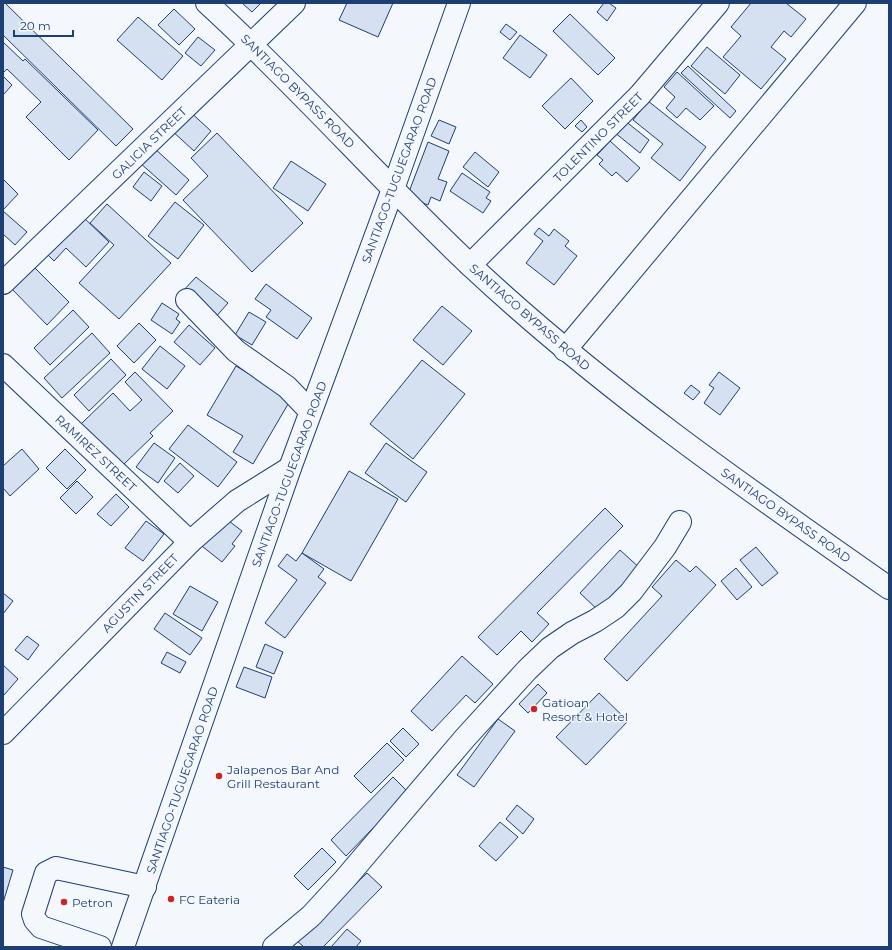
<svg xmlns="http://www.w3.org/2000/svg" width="892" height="950" font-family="Montserrat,sans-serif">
	<rect width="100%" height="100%" fill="#f4f7fb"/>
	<!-- building -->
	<g fill="#d5e0f0" stroke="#1d3f73">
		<path d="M3,3H5L133,129L116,146L3,35Z"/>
		<path d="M242,3H261L252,12Z"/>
		<path d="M347,3H393L378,37L339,20Z"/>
		<path d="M604,3H609L616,8L607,21L597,12Z"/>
		<path d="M751,3H786L806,19L791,37L784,31L771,47L786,59L761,89L723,57L741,36L731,27Z"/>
		<path d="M174,9L195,29L179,45L158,25Z"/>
		<path d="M570,14L615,58L598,75L553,31Z"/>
		<path d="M138,17L183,56L162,80L117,40Z"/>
		<path d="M506,24L517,32L510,40L500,32Z"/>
		<path d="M520,35L547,55L530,78L503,58Z"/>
		<path d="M198,37L215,50L201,66L185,53Z"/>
		<path d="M3,42L23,61L25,59L98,130L69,160L26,117L41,102L7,69L3,73Z"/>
		<path d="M707,47L740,75L725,94L691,66Z"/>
		<path d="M688,66L736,111L730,118L681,73Z"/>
		<path d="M677,72L714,106L700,120L686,108L677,118L666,108L675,97L664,87Z"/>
		<path d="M3,76L12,85L3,95Z"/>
		<path d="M571,78L593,101L565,129L542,106Z"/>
		<path d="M648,101L706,147L680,181L651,158L663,144L633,120Z"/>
		<path d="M187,109L211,131L194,151L170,129Z"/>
		<path d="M439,120L456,127L449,144L431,136Z"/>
		<path d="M581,120L587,127L582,132L575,126Z"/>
		<path d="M624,120L649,140L640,153L614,132Z"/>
		<path d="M217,133L303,223L252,272L183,200L208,176L191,158Z"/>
		<path d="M610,141L640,168L627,182L616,172L612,176L599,164L603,160L597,155Z"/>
		<path d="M428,142L449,151L438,179L447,182L440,201L431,197L428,205L407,197Z"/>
		<path d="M153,147L189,180L176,195L139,162Z"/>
		<path d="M475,152L499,172L488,187L463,167Z"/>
		<path d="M291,161L326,184L308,211L273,188Z"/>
		<path d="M144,172L162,186L151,201L133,187Z"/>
		<path d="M462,173L490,192L486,198L491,201L483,213L450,191Z"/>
		<path d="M3,179L18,194L3,210Z"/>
		<path d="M175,202L204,225L178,259L148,236Z"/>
		<path d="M107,204L171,263L119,319L79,283L114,245L90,223Z"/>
		<path d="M3,211L27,232L15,245L3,234Z"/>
		<path d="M81,215L109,242L86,267L66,248L54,261L45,252Z"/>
		<path d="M539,228L549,236L554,229L569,241L565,246L577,256L554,285L526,263L543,241L534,234Z"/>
		<path d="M33,266L69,302L47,325L11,288Z"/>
		<path d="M196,277L228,303L214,319L182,292Z"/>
		<path d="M266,284L312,318L297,339L266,317L271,310L255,299Z"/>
		<path d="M162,303L179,314L176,319L180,322L172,334L151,320Z"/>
		<path d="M442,306L472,331L443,365L413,340Z"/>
		<path d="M73,310L89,327L50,365L34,348Z"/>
		<path d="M249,312L266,322L252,345L235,335Z"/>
		<path d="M139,323L156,340L134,363L117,346Z"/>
		<path d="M189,325L215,348L200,365L174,342Z"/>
		<path d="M92,333L110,353L62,398L44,378Z"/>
		<path d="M160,346L185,366L167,389L142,369Z"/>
		<path d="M111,359L126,375L89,411L74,395Z"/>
		<path d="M422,360L465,394L413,459L370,424Z"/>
		<path d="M236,366L291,399L253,464L233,452L243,436L207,415Z"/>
		<path d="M135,372L173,411L150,433L153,436L122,466L81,424L113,393L130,411L142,400L125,382Z"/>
		<path d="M719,372L740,388L720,415L704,403L714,388L709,385Z"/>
		<path d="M691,385L700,392L693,400L684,393Z"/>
		<path d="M188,425L237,462L218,487L169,449Z"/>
		<path d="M154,443L175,458L158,483L136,467Z"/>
		<path d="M386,443L427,472L406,502L365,473Z"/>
		<path d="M22,449L39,469L10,496L3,488V466Z"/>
		<path d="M65,449L86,470L67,489L46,468Z"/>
		<path d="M180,463L194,476L178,493L164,481Z"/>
		<path d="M349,471L398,499L351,581L302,553Z"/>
		<path d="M77,481L93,497L76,514L60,498Z"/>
		<path d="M116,494L129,507L111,526L97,514Z"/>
		<path d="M605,508L623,526L537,613L549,624L532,642L521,631L497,655L478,637Z"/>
		<path d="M221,515L242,531L232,544L235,546L222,562L198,543Z"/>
		<path d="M146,521L164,534L143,561L125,548Z"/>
		<path d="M756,547L778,573L762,586L740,560Z"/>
		<path d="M620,550L642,570L601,613L580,593Z"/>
		<path d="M302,553L324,569L318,577L326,583L285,638L265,623L297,580L278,566L287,554L296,561Z"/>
		<path d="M676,560L690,572L696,566L716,585L627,681L604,659L662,596L652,587Z"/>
		<path d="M736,568L752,587L737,600L721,581Z"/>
		<path d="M190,586L218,602L202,631L173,614Z"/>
		<path d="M3,593L13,601L3,614Z"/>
		<path d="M165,613L202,638L190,655L154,629Z"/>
		<path d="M27,636L39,645L28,660L15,650Z"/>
		<path d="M265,644L283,652L274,674L256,667Z"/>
		<path d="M167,652L186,662L180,673L161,663Z"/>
		<path d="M462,656L493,684L475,703L466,695L432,731L411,711Z"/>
		<path d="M3,665L18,679L4,695H3Z"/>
		<path d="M244,667L272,677L265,698L236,687Z"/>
		<path d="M538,684L547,693L528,713L519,704Z"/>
		<path d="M599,693L628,721L586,765L556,737Z"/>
		<path d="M498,719L515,731L474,787L457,775Z"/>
		<path d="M403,728L419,744L406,757L390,741Z"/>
		<path d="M387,743L404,760L371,793L354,776Z"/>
		<path d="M393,777L408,792L346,856L331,840Z"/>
		<path d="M517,805L534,819L523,834L506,819Z"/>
		<path d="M500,822L518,837L496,861L479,846Z"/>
		<path d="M322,848L336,862L308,890L294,876Z"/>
		<path d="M3,867L13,870L3,903Z"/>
		<path d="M367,873L382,887L323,947H304L296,940Z"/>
		<path d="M347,929L361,941L356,947H331Z"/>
	</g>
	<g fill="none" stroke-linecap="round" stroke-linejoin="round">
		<defs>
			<g id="minor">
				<path d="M470,265L640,95L718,3"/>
				<path d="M3,283L294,3"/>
				<path d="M187,300L236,351L287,387L310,411"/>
				<path d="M565,350L855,3"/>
				<path d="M3,365L190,542"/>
				<path d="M100,947L41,927L35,920L33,914L46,873L56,868L145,887"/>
				<path d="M274,947L311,916L345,879L465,738L527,670L550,648L572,633L595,621L616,607L631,592L665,547L680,522"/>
			</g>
			<g id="major">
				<path d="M3,733L190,542L237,501L290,468"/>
				<path d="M123,947L290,468L393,189"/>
			</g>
			<g id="highway">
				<path d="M207,3C299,87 380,180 470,265C599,386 744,487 889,588"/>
				<path d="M393,189L459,3"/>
			</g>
		</defs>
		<!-- minor casing -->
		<use href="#minor" stroke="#1d3f73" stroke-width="24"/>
		<!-- major casing -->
		<use href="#major" stroke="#1d3f73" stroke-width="24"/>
		<!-- highway casing -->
		<use href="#highway" stroke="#1d3f73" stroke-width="24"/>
		<!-- minor -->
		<use href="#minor" stroke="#f4f7fb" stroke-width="22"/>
		<!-- major -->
		<use href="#major" stroke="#f4f7fb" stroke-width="22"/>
		<!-- highway -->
		<use href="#highway" stroke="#f4f7fb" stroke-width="22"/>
	</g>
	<!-- markers -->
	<g fill="#c62828" stroke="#f4f7fb" stroke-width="1.5">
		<circle cx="534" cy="709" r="4"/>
		<circle cx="219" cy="776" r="4"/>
		<circle cx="171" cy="899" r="4"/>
		<circle cx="64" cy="902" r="4"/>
	</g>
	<g text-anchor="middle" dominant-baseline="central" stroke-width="3" stroke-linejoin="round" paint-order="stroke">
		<!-- street labels -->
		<g font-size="12" fill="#1d3f73" stroke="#f4f7fb">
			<text transform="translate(298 91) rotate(45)">SANTIAGO BYPASS ROAD</text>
			<text transform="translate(598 137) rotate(-45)">TOLENTINO STREET</text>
			<text transform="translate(149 143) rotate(-44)">GALICIA STREET</text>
			<text transform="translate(399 170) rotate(-70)">SANTIAGO-TUGUEGARAO ROAD</text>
			<text transform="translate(530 317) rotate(41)">SANTIAGO BYPASS ROAD</text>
			<text transform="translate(96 453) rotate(43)">RAMIREZ STREET</text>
			<text transform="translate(289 474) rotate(-70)">SANTIAGO-TUGUEGARAO ROAD</text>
			<text transform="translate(786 515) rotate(35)">SANTIAGO BYPASS ROAD</text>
			<text transform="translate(140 593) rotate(-46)">AGUSTIN STREET</text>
			<text transform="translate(182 780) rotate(-71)">SANTIAGO-TUGUEGARAO ROAD</text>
		</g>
		<!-- poi labels -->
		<g font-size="12" fill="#1d3f73" stroke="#f4f7fb" text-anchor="start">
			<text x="542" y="702">Gatioan<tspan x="542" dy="14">Resort &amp; Hotel</tspan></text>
			<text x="227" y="769">Jalapenos Bar And<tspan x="227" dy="14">Grill Restaurant</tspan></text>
			<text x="179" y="899">FC Eateria</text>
			<text x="72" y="902">Petron</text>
		</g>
	</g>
	<!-- border -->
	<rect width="892" height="950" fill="none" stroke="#1d3f73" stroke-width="8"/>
	<!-- scale -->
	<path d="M14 30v6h59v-6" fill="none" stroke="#1d3f73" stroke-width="2"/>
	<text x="20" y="30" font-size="12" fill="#1d3f73" stroke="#f4f7fb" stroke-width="3" paint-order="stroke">20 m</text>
</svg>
